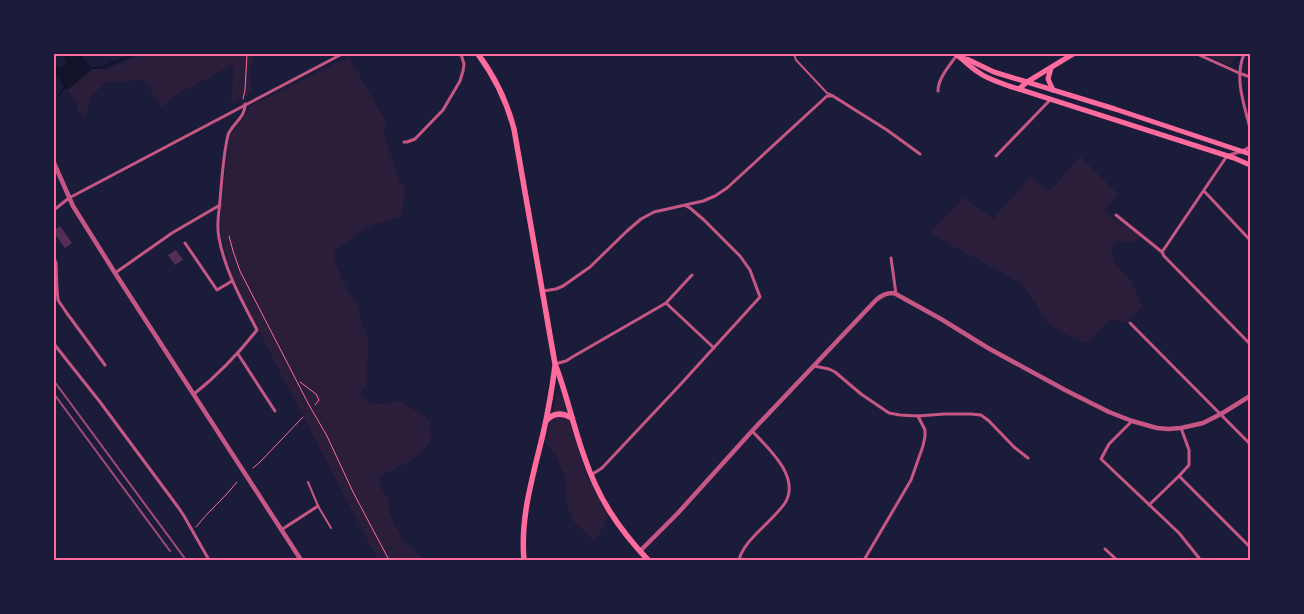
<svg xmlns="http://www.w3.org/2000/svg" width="1304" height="614" font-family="Inter,sans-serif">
	<rect width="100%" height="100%" fill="#1b1b3a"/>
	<!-- green -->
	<g fill="#2a1e3b">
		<path d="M142,54H254L250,69L252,93L231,104L234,64L179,93L161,107L144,80L106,83L91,96L85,119L77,110V103L67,90L93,69H108Z"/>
		<path d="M1204,54H1238L1229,65Z"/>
		<path d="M349,57L387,123L382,127L401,185L405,186L403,210L401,216C392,219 383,221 374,225C359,231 346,242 334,252L335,262L342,278L349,293L358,303L362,324L368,338L367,385L360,395L370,403L383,404L398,401L419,412L430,420C430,426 431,435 430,440C425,456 395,470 381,475C378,486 383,492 390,500L389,512L404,542L420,555L424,560H378C344,495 310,429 276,364C254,319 224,274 220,223L229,137L233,131L243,119L250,106Z"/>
		<path d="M1080,156L1118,194L1104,211L1107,214L1125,225L1140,237L1135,243L1126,241H1117L1111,249L1116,265L1130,279L1142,306L1127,323L1113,320L1108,321L1088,344L1063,333L1046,322L1024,285L929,233L964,197L993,219L1031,177L1050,191Z"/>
		<path d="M558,390L563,397L570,417L574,436L586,473L609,515L603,528L594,541L574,522L567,506L565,476L556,457L546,442Z"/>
	</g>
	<!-- water -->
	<path fill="#12122b" d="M67,54H81L83,58L93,69L67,90L54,74V67L57,65L59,68L64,67L66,64L64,57Z"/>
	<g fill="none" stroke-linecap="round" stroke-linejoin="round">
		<!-- stream -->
		<g stroke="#12122b" stroke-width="2">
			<path d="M90,68H100L128,57L134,54"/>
			<path d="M59,95L66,86"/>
		</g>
	</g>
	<!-- building -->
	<g fill="#542f53">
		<path d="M60,226L72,243L65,248L54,233V230Z"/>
		<path d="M176,250L183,260L175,265L168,255Z"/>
	</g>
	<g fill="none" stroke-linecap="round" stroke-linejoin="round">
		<!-- path -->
		<g stroke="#ff6b9d" stroke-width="1">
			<path d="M243,99L245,90L247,54"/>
			<path d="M229,236L233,251L240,271L309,405L327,436L353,492L389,560"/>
			<path d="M300,382L316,394L319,400L315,405"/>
			<path d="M253,468L260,462L303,417"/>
			<path d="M196,527C208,511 225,498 237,482"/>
		</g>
		<!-- service -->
		<g stroke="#c65784" stroke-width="2">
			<path d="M794,54L796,60L827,93L832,95"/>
			<path d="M308,482L318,506L331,528"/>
		</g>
		<!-- minor -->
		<g stroke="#c65784" stroke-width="3">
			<path d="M1197,54L1239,73L1250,77"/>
			<path d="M1244,54C1234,78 1244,104 1250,128"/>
			<path d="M938,91C938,78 950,65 957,55"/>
			<path d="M404,142H407L415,139L443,110L460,81L463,71L464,64L461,54"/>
			<path d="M996,156L1050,100"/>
			<path d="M1204,191L1250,240"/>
			<path d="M54,210L69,198L342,54"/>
			<path d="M1116,215L1162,252L1164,256L1250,344"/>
			<path d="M185,243L217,290L232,281"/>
			<path d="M1162,252L1227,156C1235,152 1244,153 1250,146"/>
			<path d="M54,258L56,263L57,289L58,300L66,312L105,365"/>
			<path d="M891,258L896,294"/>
			<path d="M115,273L172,233L220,205"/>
			<path d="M543,291L556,289L563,286L590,267L627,231L641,219L654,212L703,201L715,196L727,188L827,96H833L887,130L920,154"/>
			<path d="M666,303L714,348"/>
			<path d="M1130,323L1250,444"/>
			<path d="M54,344L100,402L178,507L184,516L209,560"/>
			<path d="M238,354L275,411"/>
			<path d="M555,364L566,361L574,356L666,303L692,275"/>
			<path d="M814,366L829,369L835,372L861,394L889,413L900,415L918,416L944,414H971L981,415L989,421L1014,447L1028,458"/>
			<path d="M194,394C218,375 238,354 257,330C242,301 225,271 219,238C216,224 219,214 220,200C222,179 223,156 228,135C232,124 246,117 245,104"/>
			<path d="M1132,421L1109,444L1101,459L1179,533L1199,558L1197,560"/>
			<path d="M591,475L602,468L679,386L760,297L750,270L740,256L704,220L690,208L686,206"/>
			<path d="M1179,476L1250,547"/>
			<path d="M1149,505L1179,476L1189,465V450L1181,428"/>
			<path d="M281,530L318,506"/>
			<path d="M1105,549L1117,560"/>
			<path d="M739,560C741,551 749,541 756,534C764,526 779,512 785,503C801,477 768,448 752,431"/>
			<path d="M864,560L911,480L923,446L925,436V430L918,416"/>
			<path d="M990,560H992"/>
		</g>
		<!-- tertiary -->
		<g stroke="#c65784" stroke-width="4.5">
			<path d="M54,163L73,206L115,273L301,560"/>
			<path d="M640,551L678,513L752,431L876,300C882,295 886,293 894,293L941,319L988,348L1067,391L1109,412L1132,421L1157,428L1168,429L1181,428L1203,423L1221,414L1250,396"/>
		</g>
		<!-- secondary -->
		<g stroke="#ff6b9d" stroke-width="5">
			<path d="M955,54C963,59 970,67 978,72C987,79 999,82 1009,86L1234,158L1250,165"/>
			<path d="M962,58L969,60L994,72L1115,109L1250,154"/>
			<path d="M1051,68L1048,79L1053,90"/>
			<path d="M1019,89L1027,82L1073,54"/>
		</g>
		<!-- primary -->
		<g stroke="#ff6b9d" stroke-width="5.5">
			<path d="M478,54C495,77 507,102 514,129L555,364C567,394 573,426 584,456C598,498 618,528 648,560"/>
			<path d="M547,420C554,412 563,413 572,418"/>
			<path d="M524,560C520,517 533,476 543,434C548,412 552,389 555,366"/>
		</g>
		<!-- rail -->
		<g stroke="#a44b75" stroke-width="2">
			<path d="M54,381L186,560"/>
			<path d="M54,394L170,551"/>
		</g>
	</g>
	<!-- border -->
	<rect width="1304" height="614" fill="none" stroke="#1b1b3a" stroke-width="110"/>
	<rect x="55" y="55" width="1194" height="504" fill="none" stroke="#ff6b9d" stroke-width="2"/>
</svg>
